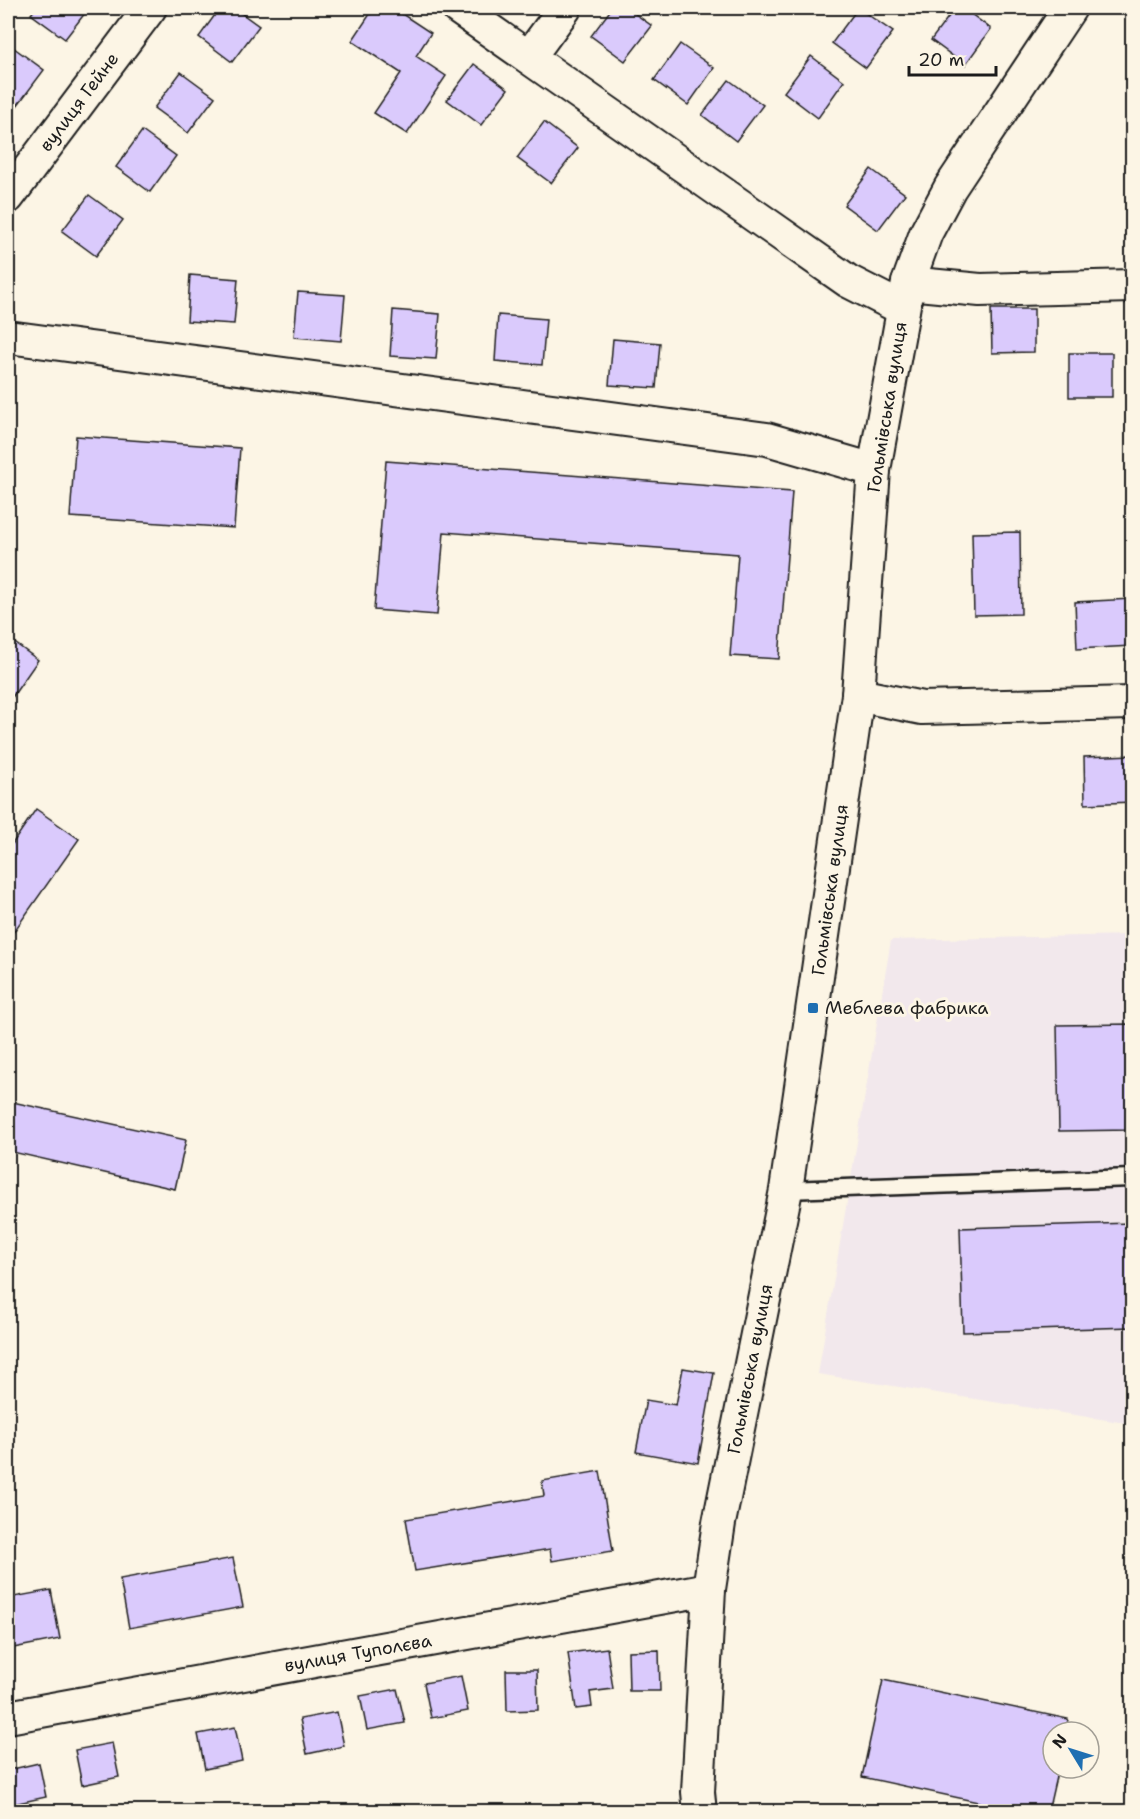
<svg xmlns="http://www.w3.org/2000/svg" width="1140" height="1819" font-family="'Shantell Sans',sans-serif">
	<rect width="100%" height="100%" fill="#fcf5e5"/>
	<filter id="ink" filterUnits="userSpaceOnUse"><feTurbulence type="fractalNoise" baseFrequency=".0167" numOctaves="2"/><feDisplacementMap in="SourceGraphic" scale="12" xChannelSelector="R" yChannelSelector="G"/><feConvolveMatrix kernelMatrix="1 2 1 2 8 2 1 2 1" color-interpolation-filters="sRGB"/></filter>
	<g filter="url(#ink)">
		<!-- built -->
		<path fill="#f2e8ec" d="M1132,935V1424L818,1374L891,940Z"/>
		<!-- building -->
		<g fill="#dacafc" stroke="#1c1c1c" stroke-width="1.5">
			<path d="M36,8H89L65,39L31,14Z"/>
			<path d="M220,8H234L259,26L232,62L199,37Z"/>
			<path d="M374,8H393L431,33L416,56L446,76L407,134L374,113L401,73L352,41Z"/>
			<path d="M612,8H627L652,26L625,61L591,36Z"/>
			<path d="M858,8L893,32L866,68L832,43Z"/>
			<path d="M955,8H963L991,29L965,65L931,40Z"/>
			<path d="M680,44L714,68L688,105L654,80Z"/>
			<path d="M10,45L44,70L17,106L8,99V48Z"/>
			<path d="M811,56L844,81L818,118L784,92Z"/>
			<path d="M474,64L508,89L481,125L447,100Z"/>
			<path d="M181,72L215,97L188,133L154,108Z"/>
			<path d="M729,80L763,105L736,141L702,115Z"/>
			<path d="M544,122L578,148L551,183L517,158Z"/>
			<path d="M142,131L176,156L150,192L116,167Z"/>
			<path d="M871,169L905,194L878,230L844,205Z"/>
			<path d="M89,195L123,220L96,256L62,231Z"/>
			<path d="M190,275L238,279L234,324L187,321Z"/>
			<path d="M298,292L345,295L341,341L294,337Z"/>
			<path d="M991,309H1034V352L992,353Z"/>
			<path d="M393,310L440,314L436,359L390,356Z"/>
			<path d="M498,315L546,319L542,365L495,361Z"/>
			<path d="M613,339L660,343L656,388L609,385Z"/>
			<rect x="1069" y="353" width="43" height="44"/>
			<path d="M76,436L240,448L234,528L70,517Z"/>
			<path d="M386,461L792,492L779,659L730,656L738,554L444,532L437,615L374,610Z"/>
			<path d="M1020,532L1021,614L974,615L972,533Z"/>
			<path d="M1132,599V646L1077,649L1075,602Z"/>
			<path d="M8,638L38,660L8,703Z"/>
			<path d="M1132,755V802L1085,804L1084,757Z"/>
			<path d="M36,809L79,839L8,940V850Z"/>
			<path d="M1132,1024V1130L1059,1131L1057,1025Z"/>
			<path d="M8,1101L186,1140L175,1189L8,1151Z"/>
			<path d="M1132,1223V1327L963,1332L960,1228Z"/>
			<path d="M683,1368L714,1373L698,1463L636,1452L646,1400L676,1405Z"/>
			<path d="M600,1471L613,1551L552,1561L550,1549L415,1571L406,1519L544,1496L542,1481Z"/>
			<path d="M233,1558L243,1607L129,1628L120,1579Z"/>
			<path d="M51,1590L60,1639L8,1649V1598Z"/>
			<path d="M607,1648L613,1689L590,1692L592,1707L576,1709L568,1653Z"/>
			<path d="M659,1650L660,1691H629L628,1651Z"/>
			<path d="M506,1670H537L538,1710L507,1711Z"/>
			<path d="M461,1676L468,1711L431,1718L424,1683Z"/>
			<path d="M883,1680L1068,1719L1066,1732H1053V1768H1058L1048,1812H1024L862,1777Z"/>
			<path d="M397,1689L405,1723L367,1730L360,1696Z"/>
			<path d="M337,1712L344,1746L307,1754L300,1719Z"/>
			<path d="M235,1727L242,1761L205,1769L198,1734Z"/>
			<path d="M112,1743L119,1777L82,1785L75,1750Z"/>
			<path d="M39,1763L46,1797L9,1805L8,1770Z"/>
		</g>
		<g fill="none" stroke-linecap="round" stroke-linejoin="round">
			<defs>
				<path id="service" d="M786,1190L1132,1178"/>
				<g id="minor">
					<path d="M458,8L848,281L903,309"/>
					<path d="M529,57L565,8"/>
					<path d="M8,197L150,8"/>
					<path d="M908,283L980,290L1132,286"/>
					<path d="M8,337L767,439L874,470"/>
					<path d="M858,695L922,708L1132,703"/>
					<path d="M8,1717L709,1589"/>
					<path d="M700,1812L698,1792L709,1589L719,1523L786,1190L858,695L874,470L908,283L926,233L950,188L1070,8"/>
				</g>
			</defs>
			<!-- service casing -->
			<use href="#service" stroke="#1c1c1c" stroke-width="21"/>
			<!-- minor casing -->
			<use href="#minor" stroke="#1c1c1c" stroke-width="36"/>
			<!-- service -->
			<use href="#service" stroke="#fcf5e5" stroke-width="16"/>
			<!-- minor -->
			<use href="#minor" stroke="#fcf5e5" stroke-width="32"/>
		</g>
	</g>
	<!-- markers -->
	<rect fill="#1f6fb2" stroke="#fcf5e5" stroke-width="2" x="807" y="1002" width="12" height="12" rx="3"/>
	<g text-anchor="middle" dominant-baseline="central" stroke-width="6" stroke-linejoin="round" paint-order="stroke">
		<!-- street labels -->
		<g font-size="18" fill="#1c1c1c" stroke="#fcf5e5">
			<text transform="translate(79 102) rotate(-53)">вулиця Гейне</text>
			<text transform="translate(887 407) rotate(-81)">Гольмівська вулиця</text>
			<text transform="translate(830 890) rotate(-82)">Гольмівська вулиця</text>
			<text transform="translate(750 1369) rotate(-79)">Гольмівська вулиця</text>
			<text transform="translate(358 1653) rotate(-10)">вулиця Туполєва</text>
		</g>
		<!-- poi labels -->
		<g font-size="18" fill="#1c1c1c" stroke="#fcf5e5" text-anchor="start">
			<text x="825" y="1008">Меблева фабрика</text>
		</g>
	</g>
	<!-- margin -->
	<rect width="1140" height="1819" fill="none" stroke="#fcf5e5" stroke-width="30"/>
	<rect x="15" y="15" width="1110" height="1789" fill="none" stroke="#1c1c1c" stroke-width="2" filter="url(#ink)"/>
	<!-- north arrow -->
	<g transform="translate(1071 1750) rotate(308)"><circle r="28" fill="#fcf5e5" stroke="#a29e95" stroke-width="1.5"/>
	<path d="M0-4.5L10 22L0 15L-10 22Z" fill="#1f6fb2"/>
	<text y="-9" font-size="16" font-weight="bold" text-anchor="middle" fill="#1c1c1c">N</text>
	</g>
	<!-- scale -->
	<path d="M909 66v9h87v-9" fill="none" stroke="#1c1c1c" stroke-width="3"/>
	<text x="918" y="66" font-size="18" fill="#1c1c1c" stroke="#fcf5e5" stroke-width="4.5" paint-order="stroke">20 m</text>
</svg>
